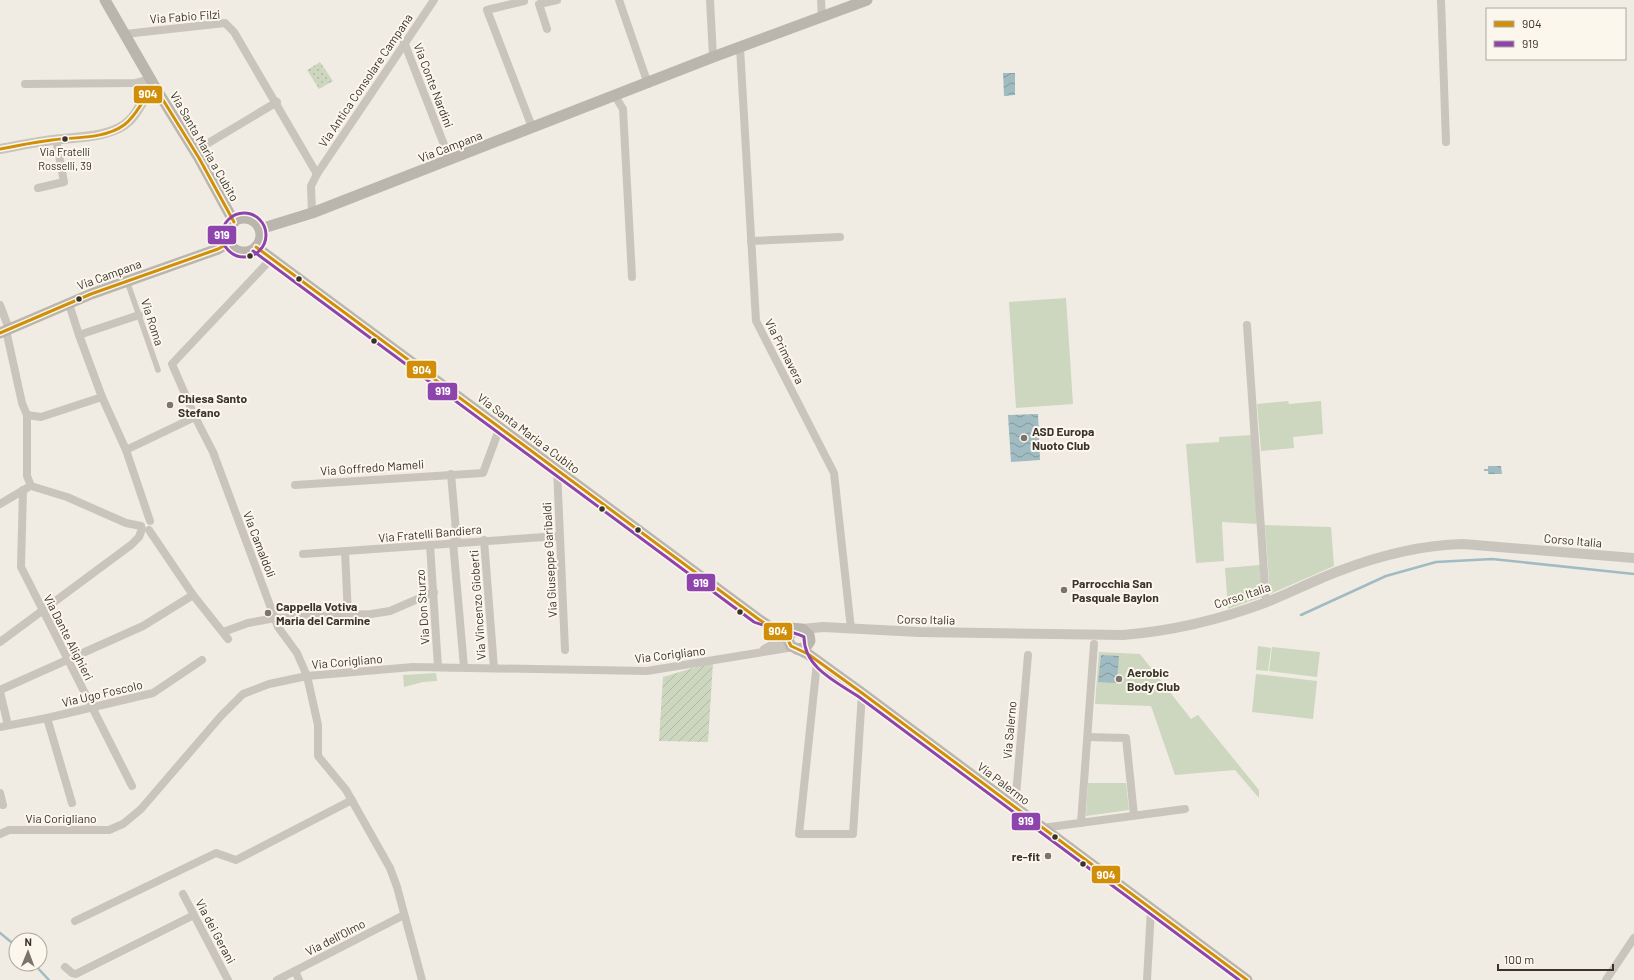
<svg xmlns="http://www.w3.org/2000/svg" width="1634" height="980" font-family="Barlow,sans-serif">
	<defs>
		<pattern id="park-dots" width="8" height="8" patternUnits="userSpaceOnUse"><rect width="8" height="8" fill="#cdd6be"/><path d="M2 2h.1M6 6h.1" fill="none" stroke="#b1b8a3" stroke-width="1.8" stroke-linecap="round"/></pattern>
		<pattern id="garden-furrows" width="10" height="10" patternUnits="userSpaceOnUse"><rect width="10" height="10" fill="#cdd6be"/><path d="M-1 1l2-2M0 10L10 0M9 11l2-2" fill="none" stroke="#b1b8a3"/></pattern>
		<pattern id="water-waves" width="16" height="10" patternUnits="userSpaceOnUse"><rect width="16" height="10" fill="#a0bbc1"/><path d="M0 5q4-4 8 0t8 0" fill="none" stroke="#83999d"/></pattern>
	</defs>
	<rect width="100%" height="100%" fill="#f0ece4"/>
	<!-- grass -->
	<g fill="#cdd6be">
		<path d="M1066,298L1073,404L1016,408L1009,302Z"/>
		<path d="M1288,401L1289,404L1321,401L1323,434L1293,437L1294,448L1261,451L1257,404Z"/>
		<path d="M1252,435L1257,524L1222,522L1224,561L1196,563L1186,444L1219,442V437Z"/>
		<path d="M1265,525L1331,527L1334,566L1270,594Z"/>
		<path d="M1260,565L1262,597L1228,609L1225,568Z"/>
		<path d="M1258,646L1271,648L1268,671L1256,670Z"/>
		<path d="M1272,647L1320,652L1317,677L1269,671Z"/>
		<path d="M1099,652L1140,654L1191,719L1198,715L1259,790V798L1235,770L1175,775L1151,706L1095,704Z"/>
		<path d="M436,673L437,681L423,682L404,687L403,675Z"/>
		<path d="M1256,674L1317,681L1313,719L1252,712Z"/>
		<path d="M1088,783H1126L1129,810L1086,816Z"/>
	</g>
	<!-- park -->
	<path fill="url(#park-dots)" d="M320,62L333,81L319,89L307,70Z"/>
	<!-- garden -->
	<path fill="url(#garden-furrows)" d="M713,662L708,742L659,741L663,677Z"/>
	<!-- water -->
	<g fill="url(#water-waves)">
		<path d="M1003,73H1015V95L1004,96Z"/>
		<path d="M1038,414L1040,460L1011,462L1008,415Z"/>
		<path d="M1488,466H1501L1502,474H1488V471H1484V469H1488Z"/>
		<path d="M1101,655L1119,656L1117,683L1098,682Z"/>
	</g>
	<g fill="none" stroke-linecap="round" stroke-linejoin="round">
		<!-- stream -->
		<g stroke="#a0bbc1" stroke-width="2.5">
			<path d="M1301,615L1386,576L1436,562L1492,559L1634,574"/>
			<path d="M0,933L16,946"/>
			<path d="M34,964L49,980"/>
		</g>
		<!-- pedestrian -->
		<path stroke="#c9c5bd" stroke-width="5.5" d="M127,281L158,370"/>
		<!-- minor -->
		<g stroke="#c9c5bd" stroke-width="8">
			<path d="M619,0L648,84"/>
			<path d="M710,0L713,57"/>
			<path d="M821,0L822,18"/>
			<path d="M1441,0L1446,142"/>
			<path d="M524,1L487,10L532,127"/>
			<path d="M547,29L539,4L557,0"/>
			<path d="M125,34L225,23L234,32L317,174"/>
			<path d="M404,42L450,160"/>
			<path d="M740,48L756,321L834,473L851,629"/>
			<path d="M25,84L135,83L150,79"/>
			<path d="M615,96L623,109L632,277"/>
			<path d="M195,151L277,102"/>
			<path d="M38,188L64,182L56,139"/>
			<path d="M312,213L311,186L317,174L434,0"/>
			<path d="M751,241L840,237"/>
			<path d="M272,258L172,364L195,417L213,452L278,627L297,653L307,676L318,725V756L346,790L390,868L397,887L422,980"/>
			<path d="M69,304L79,335"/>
			<path d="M0,305L9,329"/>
			<path d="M139,315L79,335L102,397L126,450L150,521"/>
			<path d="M1247,325L1266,602"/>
			<path d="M6,330L22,403L27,415L41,417L102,397"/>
			<path d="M27,415V476L31,486"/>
			<path d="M126,450L195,417"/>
			<path d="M557,469L565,650"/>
			<path d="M451,474L457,542"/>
			<path d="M295,485L483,473L500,427"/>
			<path d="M31,486L67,497L126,523L141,526"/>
			<path d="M23,490L21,567L132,786"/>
			<path d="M0,504L27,488"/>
			<path d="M149,530L193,595L228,639"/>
			<path d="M484,540L494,668"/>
			<path d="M453,542L464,667"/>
			<path d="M430,545L438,667"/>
			<path d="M345,552L348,615"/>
			<path d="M303,554L559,536"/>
			<path d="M223,632L248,623L275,618L371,614L390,611L434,592"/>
			<path d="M0,642L131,545L139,537L142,529"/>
			<path d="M764,649L773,644L788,640"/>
			<path d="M817,662L799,834H853L862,693"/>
			<path d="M0,690L143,626L193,595"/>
			<path d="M0,692L8,725"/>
			<path d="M47,718L72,803"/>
			<path d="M0,727L47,718L153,693L202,660"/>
			<path d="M1088,737L1126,738L1134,815"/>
			<path d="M0,793L3,805"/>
			<path d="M1015,807L1028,655"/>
			<path d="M1081,823L1094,644"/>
			<path d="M1042,828L1185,809"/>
			<path d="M0,834L9,830H109L123,824L141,809L221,716L243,694L269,684L307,676L413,667L647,671L794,647"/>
			<path d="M183,894L228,980"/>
			<path d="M75,921L216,853L236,860L352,800"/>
			<path d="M65,967L72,973L76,974L194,915"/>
			<path d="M295,971L299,980"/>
			<path d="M277,980L404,915"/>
			<path d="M1147,980L1151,909"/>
			<path d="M1606,980L1634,938"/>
		</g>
		<!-- tertiary -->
		<g stroke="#c9c5bd" stroke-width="10">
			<path d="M0,149C17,146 35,142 52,140C75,137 112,138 129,121C141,110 141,98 155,87"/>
			<path d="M802,629L823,627L919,632L1123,635C1171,631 1222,619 1267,602C1292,592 1315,580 1339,571C1378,556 1422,545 1463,544L1634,558"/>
		</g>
		<!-- secondary -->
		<g stroke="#bab5ad" stroke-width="11">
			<path d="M105,0L155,87L199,158L234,222"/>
			<circle cx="244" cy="235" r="17"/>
			<path d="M260,229L312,213L713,57L867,0"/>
			<path d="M256,247L757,618L773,629L789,636"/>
			<path d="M0,333L91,294L218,249L229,243"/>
			<path d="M788,628L802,629L809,635L810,641L806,647L797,649"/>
			<path d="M795,629L789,636L788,640L791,646L808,654L862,693L1247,980"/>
		</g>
		<defs>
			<g id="bus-1">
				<path d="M0,149C17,146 34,142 52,140C75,137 105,139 124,125C138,115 142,98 155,87L199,158L234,222"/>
				<path d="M256,247L757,618L773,629L789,636L788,640L791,646L808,654L862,693L1247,980"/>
				<path d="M0,333L91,294L218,249L229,243"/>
			</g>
			<g id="bus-2">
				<circle cx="244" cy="235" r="22"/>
				<path d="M253,251L754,622C765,627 798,632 804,637C804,668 837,682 859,697L1239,980"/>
			</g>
		</defs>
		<!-- bus-1 casing -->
		<use href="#bus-1" stroke="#fbf7ed" stroke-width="6"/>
		<!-- bus-2 casing -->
		<use href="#bus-2" stroke="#fbf7ed" stroke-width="6"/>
		<!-- bus-1 -->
		<use href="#bus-1" stroke="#d18f09" stroke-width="3"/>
		<!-- bus-2 -->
		<use href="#bus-2" stroke="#8e44ad" stroke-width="3"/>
	</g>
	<!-- markers -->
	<g fill="#3a332b" stroke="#fbf7ed" stroke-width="1.5">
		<circle cx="65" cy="139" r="3.5"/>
		<circle cx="250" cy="256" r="3.5"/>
		<circle cx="299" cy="279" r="3.5"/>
		<circle cx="79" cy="299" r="3.5"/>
		<circle cx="374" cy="341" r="3.5"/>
		<circle cx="602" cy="509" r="3.5"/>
		<circle cx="638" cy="530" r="3.5"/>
		<circle cx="740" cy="612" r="3.5"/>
		<circle cx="1055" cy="837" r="3.5"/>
		<circle cx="1083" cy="864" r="3.5"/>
	</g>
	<g fill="#7a746c" stroke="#fbf7ed" stroke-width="1.5">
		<circle cx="170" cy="405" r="4"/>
		<circle cx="1024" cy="438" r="4"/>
		<circle cx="1064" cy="590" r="4"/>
		<circle cx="268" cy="613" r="4"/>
		<circle cx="1119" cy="679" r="4"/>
		<circle cx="1048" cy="856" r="4"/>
	</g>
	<g text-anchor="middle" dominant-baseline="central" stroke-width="4" stroke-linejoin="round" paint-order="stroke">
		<!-- bus labels -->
		<g font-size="11" fill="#3a332b" stroke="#fbf7ed">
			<text x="65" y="151">Via Fratelli<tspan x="65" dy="14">Rosselli, 39</tspan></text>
		</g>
		<!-- street labels -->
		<g font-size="12" fill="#3a332b" stroke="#fbf7ed">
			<text transform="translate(185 16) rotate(-4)">Via Fabio Filzi</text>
			<text transform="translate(365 80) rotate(-56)">Via Antica Consolare Campana</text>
			<text transform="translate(434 85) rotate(69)">Via Conte Nardini</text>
			<text transform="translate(205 146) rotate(60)">Via Santa Maria a Cubito</text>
			<text transform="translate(450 146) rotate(-21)">Via Campana</text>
			<text transform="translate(109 274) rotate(-20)">Via Campana</text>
			<text transform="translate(153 322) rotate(72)">Via Roma</text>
			<text transform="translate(785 351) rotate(63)">Via Primavera</text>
			<text transform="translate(529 433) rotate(37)">Via Santa Maria a Cubito</text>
			<text transform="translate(372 467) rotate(-4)">Via Goffredo Mameli</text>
			<text transform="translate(430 533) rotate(-5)">Via Fratelli Bandiera</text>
			<text transform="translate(1573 540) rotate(5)">Corso Italia</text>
			<text transform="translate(260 544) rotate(69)">Via Camaldoli</text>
			<text transform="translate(549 560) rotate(-93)">Via Giuseppe Garibaldi</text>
			<text transform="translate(1242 595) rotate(-18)">Corso Italia</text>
			<text transform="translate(477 605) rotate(-94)">Via Vincenzo Gioberti</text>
			<text transform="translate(422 607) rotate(-94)">Via Don Sturzo</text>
			<text transform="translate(926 619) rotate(1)">Corso Italia</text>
			<text transform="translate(69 637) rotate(63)">Via Dante Alighieri</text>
			<text transform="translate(670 654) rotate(-7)">Via Corigliano</text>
			<text transform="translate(347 661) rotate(-5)">Via Corigliano</text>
			<text transform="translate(102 693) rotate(-13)">Via Ugo Foscolo</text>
			<text transform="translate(1009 730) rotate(-85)">Via Salerno</text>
			<text transform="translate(1004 783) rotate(37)">Via Palermo</text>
			<text x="61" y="818">Via Corigliano</text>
			<text transform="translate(216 931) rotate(62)">Via dei Gerani</text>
			<text transform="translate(335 937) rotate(-27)">Via dell'Olmo</text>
		</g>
		<!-- poi labels -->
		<g font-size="12" font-weight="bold" fill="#3a332b" stroke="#fbf7ed" text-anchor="start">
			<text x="178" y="398">Chiesa Santo<tspan x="178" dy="14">Stefano</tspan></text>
			<text x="1032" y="431">ASD Europa<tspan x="1032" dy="14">Nuoto Club</tspan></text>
			<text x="1072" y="583">Parrocchia San<tspan x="1072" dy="14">Pasquale Baylon</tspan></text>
			<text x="276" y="606">Cappella Votiva<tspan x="276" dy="14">Maria del Carmine</tspan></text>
			<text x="1127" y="672">Aerobic<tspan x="1127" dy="14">Body Club</tspan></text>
			<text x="1040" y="856" text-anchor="end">re-fit</text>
		</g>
	</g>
	<g stroke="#fbf7ed" stroke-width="1.5">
		<rect x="133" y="85" width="30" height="19" rx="4" fill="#d18f09"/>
		<rect x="207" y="225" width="30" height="20" rx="4" fill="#8e44ad"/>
		<rect x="406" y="360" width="31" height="19" rx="4" fill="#d18f09"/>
		<rect x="427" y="382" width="31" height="19" rx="4" fill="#8e44ad"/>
		<rect x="686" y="573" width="30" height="19" rx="4" fill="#8e44ad"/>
		<rect x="763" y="622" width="30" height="19" rx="4" fill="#d18f09"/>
		<rect x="1011" y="812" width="30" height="19" rx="4" fill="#8e44ad"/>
		<rect x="1091" y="865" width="30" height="19" rx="4" fill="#d18f09"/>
	</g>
	<g font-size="11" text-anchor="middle" font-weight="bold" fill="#fff">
		<text x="148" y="98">904</text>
		<text x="222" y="239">919</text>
		<text x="422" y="374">904</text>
		<text x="443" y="395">919</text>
		<text x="701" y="587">919</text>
		<text x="778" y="635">904</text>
		<text x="1026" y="825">919</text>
		<text x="1106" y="879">904</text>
	</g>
	<!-- legend -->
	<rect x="1486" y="8" width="140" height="52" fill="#fbf7ed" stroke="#aea99f"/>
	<rect x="1494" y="21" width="20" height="6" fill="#d18f09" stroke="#aea99f"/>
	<text x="1522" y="28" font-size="12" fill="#3a332b">904</text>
	<rect x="1494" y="41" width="20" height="6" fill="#8e44ad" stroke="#aea99f"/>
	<text x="1522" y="48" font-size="12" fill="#3a332b">919</text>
	<!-- north arrow -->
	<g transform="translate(28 952) rotate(1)"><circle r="19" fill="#fbf7ed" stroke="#aea99f"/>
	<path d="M0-3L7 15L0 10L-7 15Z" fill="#7a746c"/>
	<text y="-6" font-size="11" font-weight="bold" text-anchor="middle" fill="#3a332b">N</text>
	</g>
	<!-- scale -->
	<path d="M1498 964v6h115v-6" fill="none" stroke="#3a332b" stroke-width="2"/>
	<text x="1504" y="964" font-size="12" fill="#3a332b" stroke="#fbf7ed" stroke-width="3" paint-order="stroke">100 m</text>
</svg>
